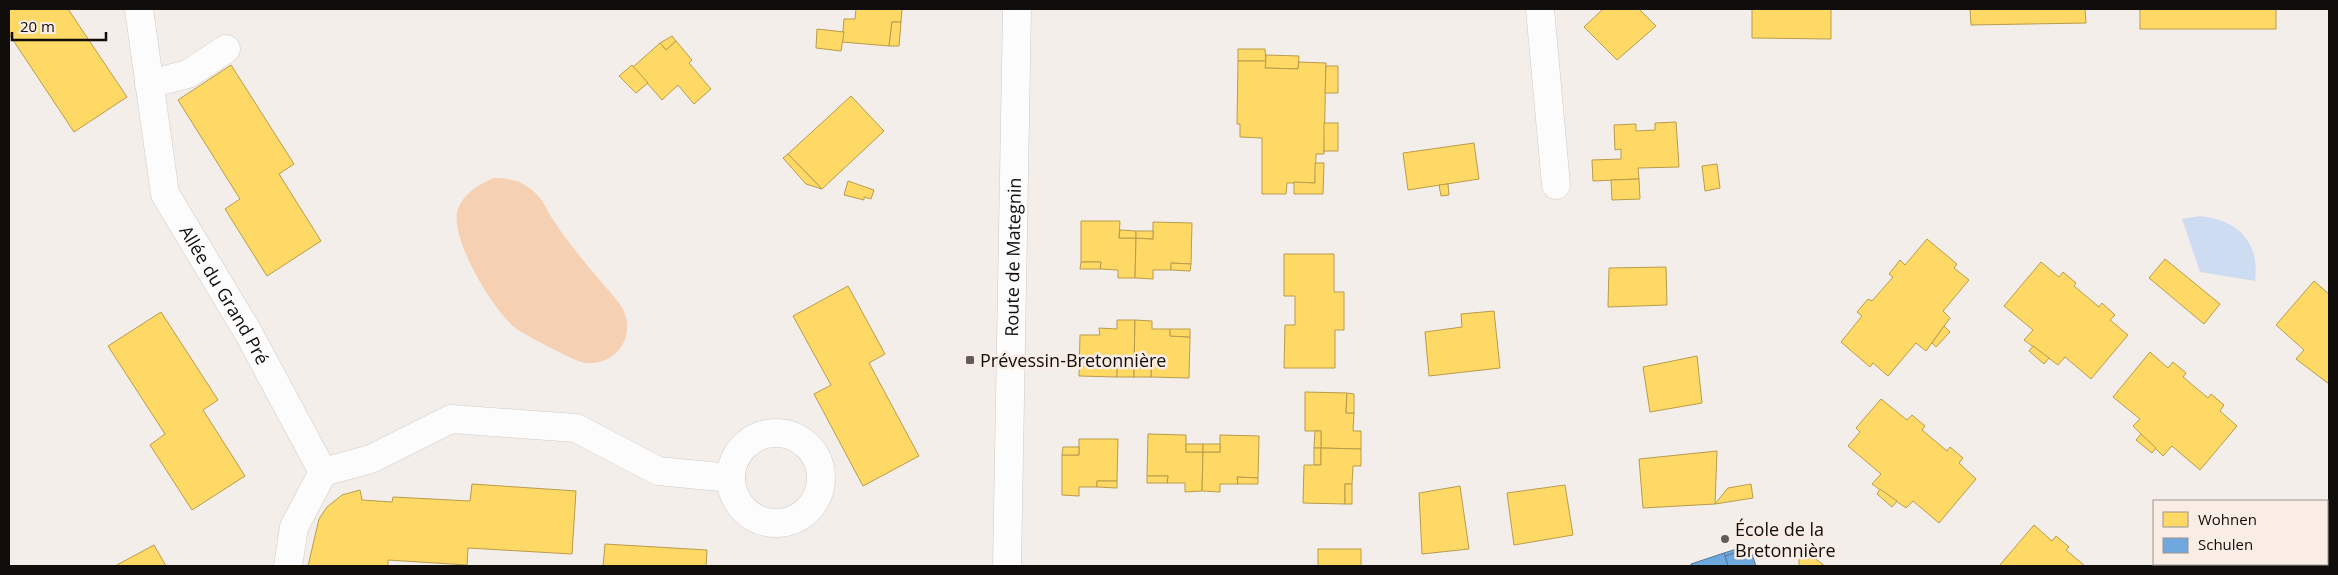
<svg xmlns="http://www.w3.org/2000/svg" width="2338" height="575" font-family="'Open Sans',sans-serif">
	<rect width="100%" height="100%" fill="#f4eeea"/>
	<!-- green -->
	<path fill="#f5d0b3" d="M494,178C511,178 526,182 538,196C545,203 548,213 554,221C571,247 590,269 610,292C617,300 623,307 626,317C629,330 626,343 617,352C609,360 597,364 586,363C577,363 528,336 518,330C495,314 448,237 458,209C464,193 479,184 494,178Z"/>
	<!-- water -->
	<path fill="#cddcf0" d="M2200,216C2238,220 2260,242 2255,281L2200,272L2182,219Z"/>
	<!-- homes -->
	<g fill="#ffd966" stroke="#b89c4b">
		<path d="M9,9H68L127,97L74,132L9,34Z"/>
		<path d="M856,9H902L901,22H892L889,46L842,42L844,19H855Z"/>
		<path d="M1603,9H1639L1656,26L1617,60L1584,27Z"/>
		<path d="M1752,9H1831V39L1752,38Z"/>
		<path d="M1970,9H2085L2086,23L1971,25Z"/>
		<rect x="2140" y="9" width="136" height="20"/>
		<path d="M892,22H901L899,46H889Z"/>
		<path d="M817,29L844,32L841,51L816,48Z"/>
		<path d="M672,36L676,41L666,50L660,43Z"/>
		<path d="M676,41L692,60L689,63L711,89L694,104L678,85L662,100L633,67L660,43L666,50Z"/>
		<path d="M1238,49H1265L1266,61H1238Z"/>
		<path d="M1266,55L1299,56L1298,69L1265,68Z"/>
		<path d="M1238,61H1266L1265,68L1298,69L1299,62L1326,63L1324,154H1316L1315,183H1287L1286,194H1262V138L1240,137V124H1237Z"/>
		<path d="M231,65L294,164L279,174L321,241L267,276L225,209L240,199L178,100Z"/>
		<path d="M632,65L648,83L636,93L619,76Z"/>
		<path d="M1326,66H1338V93H1325Z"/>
		<path d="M851,96L884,131L822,189L788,154Z"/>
		<path d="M1676,122L1679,167L1638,168L1639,179L1593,181L1592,160L1621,159V149L1615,150L1614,125L1636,124V131L1655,130V123Z"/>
		<rect x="1324" y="123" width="14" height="28"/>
		<path d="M1474,143L1479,179L1408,190L1403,153Z"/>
		<path d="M788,154L822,189L806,184L783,158Z"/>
		<path d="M1315,163H1324L1323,194H1294V182L1315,183Z"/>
		<path d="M1717,164L1720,188L1705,191L1702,166Z"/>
		<path d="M1639,179L1640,199L1612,200L1611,180Z"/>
		<path d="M848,181L874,190L871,199L864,197V200L844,195Z"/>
		<path d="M1448,184L1449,195L1441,196L1439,185Z"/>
		<path d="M1081,221H1120L1119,238H1136L1135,278H1118V270L1100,269L1101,262H1081Z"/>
		<path d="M1153,222L1192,223L1191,264L1171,263V270H1153V279L1135,278L1136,238L1153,239Z"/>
		<path d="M1120,230L1136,231V238H1119Z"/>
		<path d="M1136,231H1153V239L1136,238Z"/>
		<path d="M1927,239L1957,264L1954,268L1969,280L1943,311L1950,318L1926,351L1916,343L1888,376L1873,363L1870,367L1841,342L1862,316L1857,312L1868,299L1872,301L1893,277L1889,274L1900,260L1905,265Z"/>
		<path d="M1284,254H1334V292H1344V330H1335V368H1284L1285,325H1295V296H1284Z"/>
		<path d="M2165,259L2220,304L2204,324L2149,278Z"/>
		<path d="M1081,262H1101L1100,269H1080Z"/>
		<path d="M2041,262L2059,277L2063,272L2076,283L2074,286L2099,307L2102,303L2115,315L2110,320L2128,335L2091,379L2065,357L2058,365L2024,340L2033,330L2004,306Z"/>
		<path d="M1171,263L1191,264L1190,271L1171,270Z"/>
		<path d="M1666,267L1667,305L1608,307L1609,268Z"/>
		<path d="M2314,281L2329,294V384L2296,359L2304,350L2276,325Z"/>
		<path d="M848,286L885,354L869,363L919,456L863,486L814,394L831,385L793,316Z"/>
		<path d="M1494,311L1500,368L1429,376L1425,332L1462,327L1461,314Z"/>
		<path d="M161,312L218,400L203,410L245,476L192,510L150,445L165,434L108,346Z"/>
		<path d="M1117,320H1135L1134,368H1117V377L1079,376L1080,335H1100L1099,328L1117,329Z"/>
		<path d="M1135,320L1152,321V329H1170V336L1190,337L1189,378L1151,377V368H1134Z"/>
		<path d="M1944,326L1950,332L1936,347L1932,343Z"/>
		<path d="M1170,329H1190V337L1170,336Z"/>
		<path d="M2033,346L2049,358L2044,364L2029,351Z"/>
		<path d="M2150,352L2168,368L2173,362L2186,373L2183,377L2208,398L2211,394L2224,405L2220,411L2237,426L2200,470L2172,446L2163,456L2133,426L2140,419L2113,397Z"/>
		<path d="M1697,356L1702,403L1650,412L1643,367Z"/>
		<rect x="1117" y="368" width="17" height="9"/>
		<rect x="1134" y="368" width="17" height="9"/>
		<path d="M1305,392L1347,393L1346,413H1354L1353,431H1361V449L1321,448V431H1305Z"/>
		<path d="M1347,393L1354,394V413H1346Z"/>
		<path d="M1881,399L1907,420L1912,415L1925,426L1922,430L1947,451L1950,447L1963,458L1959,463L1976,479L1939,523L1913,501L1906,508L1872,484L1881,474L1848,446L1860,432L1856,428Z"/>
		<path d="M1315,431H1321V448H1314Z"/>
		<path d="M1148,434L1186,435V452H1203L1202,491L1185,492V483H1167L1168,476H1147Z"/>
		<path d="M2141,434L2156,448L2152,453L2136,440Z"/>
		<path d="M1220,435L1259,436L1258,478L1237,477L1238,484H1220V492L1202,491L1203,452H1220Z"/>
		<path d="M1079,439H1118L1117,481H1097V487H1079V496L1062,495V455H1079Z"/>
		<rect x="1186" y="444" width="17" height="8"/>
		<rect x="1203" y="444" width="17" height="8"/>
		<path d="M1063,447H1079V455H1062Z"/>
		<rect x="1314" y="448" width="7" height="17"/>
		<path d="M1321,448L1361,449V466H1353L1352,484H1345V504L1303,503L1304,465H1321Z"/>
		<path d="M1717,451L1715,504L1643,508L1639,459Z"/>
		<path d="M1147,476H1168L1167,483H1147Z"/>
		<path d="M1237,477L1258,478V484H1238Z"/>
		<path d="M1097,481H1117V488L1097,487Z"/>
		<path d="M472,484L576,491L572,554L468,548L467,565L388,560V566H308L319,519L327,507L342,495L360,490L362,500L392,502L393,497L470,501Z"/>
		<rect x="1345" y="484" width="7" height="20"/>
		<path d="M1751,484L1753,498L1715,504L1728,488Z"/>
		<path d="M1565,485L1573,535L1514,545L1507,493Z"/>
		<path d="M1460,486L1469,549L1422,554L1419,493Z"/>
		<path d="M1880,489L1897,501L1892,507L1877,494Z"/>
		<path d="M2034,525L2052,541L2056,536L2069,547L2066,550L2085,566H1999Z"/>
		<path d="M605,544L707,550L706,566H603Z"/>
		<path d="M154,545L166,566H115Z"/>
		<rect x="1318" y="549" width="43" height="17"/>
		<path d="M1805,551L1825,566H1799V559Z"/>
	</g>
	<!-- schools -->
	<g fill="#6fa8dc" stroke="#537a9d">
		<path d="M1749,545L1750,548L1725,556L1724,553Z"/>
		<path d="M1750,548L1756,566H1728L1725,556Z"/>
		<path d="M1724,553L1728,566H1691V564Z"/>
	</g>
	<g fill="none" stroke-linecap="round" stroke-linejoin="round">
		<defs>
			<g id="minor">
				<path id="s1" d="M139,9L165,194L249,334L323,472L294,527L288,566"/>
				<path d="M1540,9L1556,185"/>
				<path d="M149,84L188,74L226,49"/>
				<circle cx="776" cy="478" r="45"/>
				<path d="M323,472L371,459L451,419L576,428L658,471L731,478"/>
				<path id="s2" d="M1007,566L1017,9"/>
			</g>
		</defs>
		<!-- minor casing -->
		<use href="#minor" stroke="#cfcac6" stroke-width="29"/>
		<!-- minor -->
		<use href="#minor" stroke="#fdfcfc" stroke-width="28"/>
	</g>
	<!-- markers -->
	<g fill="#605c59" stroke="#f9ede5" stroke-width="2">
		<rect x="965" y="355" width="10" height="10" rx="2.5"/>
		<circle cx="1725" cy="539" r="5"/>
	</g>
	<g text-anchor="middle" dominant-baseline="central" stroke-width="5" stroke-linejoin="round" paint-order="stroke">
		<!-- street labels -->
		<g font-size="18" fill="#110d0b" stroke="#f9ede5">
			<text stroke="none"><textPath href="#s2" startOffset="309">Route de Mategnin</textPath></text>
			<text stroke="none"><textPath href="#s1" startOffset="304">Allée du Grand Pré</textPath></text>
		</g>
		<!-- poi labels -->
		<g font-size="18" fill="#110d0b" stroke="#f9ede5" text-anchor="start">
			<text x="980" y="360">Prévessin-Bretonnière</text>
			<text x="1735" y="529">École de la<tspan x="1735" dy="21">Bretonnière</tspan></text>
		</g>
	</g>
	<!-- border -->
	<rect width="2338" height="575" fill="none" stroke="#110d0b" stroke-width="20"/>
	<!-- legend -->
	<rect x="2153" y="500" width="175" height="65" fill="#f9ede5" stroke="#9c938e"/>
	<rect x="2163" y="512" width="25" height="15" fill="#ffd966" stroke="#9c938e"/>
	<text x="2198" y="525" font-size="15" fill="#110d0b">Wohnen</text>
	<rect x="2163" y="538" width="25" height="15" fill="#6fa8dc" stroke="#9c938e"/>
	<text x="2198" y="550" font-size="15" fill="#110d0b">Schulen</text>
	<!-- scale -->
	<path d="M12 32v8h94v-8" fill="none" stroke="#110d0b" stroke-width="2.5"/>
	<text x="20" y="32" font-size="15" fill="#110d0b" stroke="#f9ede5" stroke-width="4" paint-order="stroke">20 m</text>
</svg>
